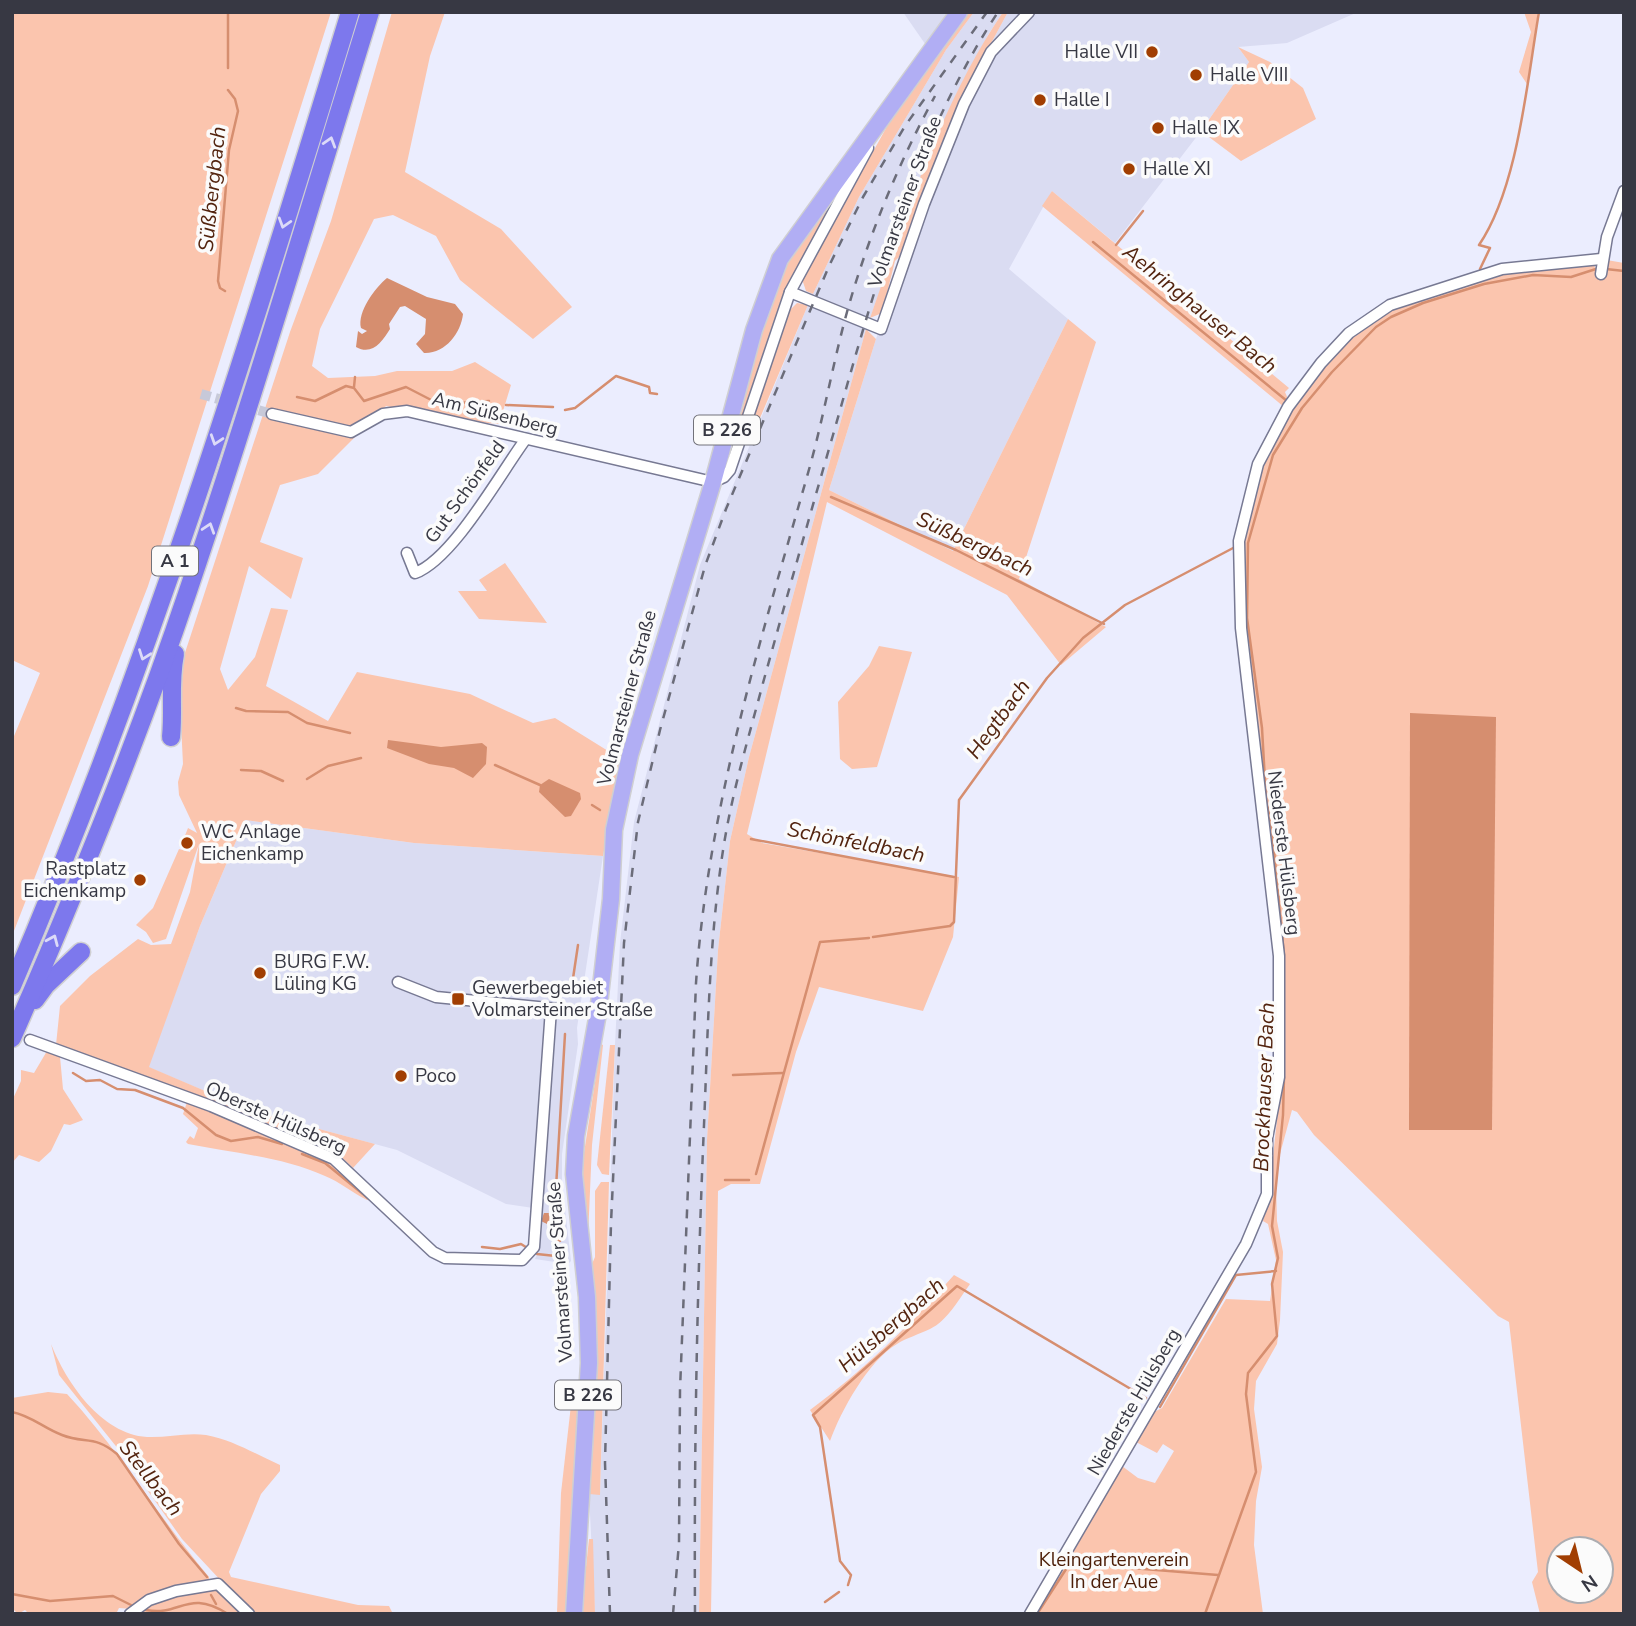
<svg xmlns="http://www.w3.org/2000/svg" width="1636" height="1626" font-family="'Nunito Sans',sans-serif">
	<rect width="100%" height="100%" fill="#ebedfe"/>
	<!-- built -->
	<g fill="#dadcf2">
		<path d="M903,12H959L930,51Z"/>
		<path d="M974,12H1003L988,35L938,132L870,318L813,294L859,197L946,50Z"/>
		<path d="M1008,12H1358L1287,43L1238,47L1249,62L1201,131L1115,243L1052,191L1009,269L1068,319L953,551L829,490L876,339L958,104Z"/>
		<path d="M808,305L866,329L749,757L730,841L718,950L707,1140L699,1614H595L589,1494H600L615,1045L620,943L634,822L700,565Z"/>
		<path d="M245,820L414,843L603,856L577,1028L578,1044L562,1154V1183L571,1261L568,1264L535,1259L539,1250L540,1209L506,1204L397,1150L252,1111L148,1067L200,926Z"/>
	</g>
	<!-- green -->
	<g fill="#fbc5ae" fill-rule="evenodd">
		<path d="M12,12H331L148,586L12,936V741L40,673L12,660Z"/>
		<path d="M392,12H445L430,56L405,172L501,229L572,307L533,339L460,280L436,236L393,215L374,219L320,329L312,366L328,378L375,376L397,371H452L475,362L511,385L499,424L465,421L386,406L318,474L280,485L260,542L303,558L291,599L249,566L220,669L228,690L255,657L271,608L288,610L266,686L328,721L357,672L470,694L533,723L555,718L621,759L603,856L414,843L245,820L200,926L149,1067L252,1111L375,1144L353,1168L336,1152L131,1071L56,1045L60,1006L90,976L138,939L151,945L171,944L190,892L199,844L166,939L153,943L146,932L136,925L153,908L179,849L190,852L193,841L184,838L188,828L197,833L179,795L178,782L183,764L179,684L181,665L290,332L331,221Z"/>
		<path d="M969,12H974L946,50L859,197L813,294L806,291L802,279L894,114Z"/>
		<path d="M1003,12H1008L958,104L899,257L895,261L882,313L870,318C907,213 940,105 1003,12Z"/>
		<path d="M1524,12H1538L1527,84L1519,72L1531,32Z"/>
		<path d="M1238,47L1270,62L1303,88L1316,119L1241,161L1201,131L1249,62Z"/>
		<path d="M1052,191L1289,388L1285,392L1288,399L1284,407L1042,206Z"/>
		<path d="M825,208L829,211L782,297L742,416L738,415L761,333L785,267Z"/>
		<path d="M1594,258L1595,269L1601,259L1624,263V1614H1540L1532,1582L1538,1572L1509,1322L1498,1316L1314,1135L1297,1112L1292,1110L1277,1165L1276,1183L1277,1221L1283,1252L1280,1320L1277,1344L1256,1381L1254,1409L1262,1467L1256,1501L1254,1545L1263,1614H1038L1122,1466L1138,1478L1155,1483L1174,1451L1163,1444L1157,1453L1136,1442L1154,1412L1162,1408L1226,1299L1270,1301L1276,1260L1268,1224L1263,1221C1273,1178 1274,1134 1281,1090L1284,1089V947L1251,715L1239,541L1272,435L1342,341L1390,305L1471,277ZM1559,1549H1601V1591H1559Z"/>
		<path d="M797,303L808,305L757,425L751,423L789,311Z"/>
		<path d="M1068,319L1096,342L1019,579L1106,627L1061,665L1007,595L827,502L747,834L762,843L959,877L953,937L923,1011L819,987L796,1052L760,1184H731L718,1191L711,1614H699L707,1140L718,950L730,841L749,757L866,329L876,339L829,490L953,551Z"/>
		<path d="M505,563L547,623L479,619L458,591H487L479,580Z"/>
		<path d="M879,646L912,652L877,767L852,769L840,759L838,702L869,666Z"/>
		<path d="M601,1044L603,1045L592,1145L588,1237L581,1172Z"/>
		<path d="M610,1045H615L609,1175L602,1174L597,1165Z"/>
		<path d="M47,1051L60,1057L63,1089L83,1120L70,1125L64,1124L51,1151L39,1162L19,1155L12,1163V1101L21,1081V1070L34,1073Z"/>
		<path d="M187,1102L335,1163L369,1197L367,1200C353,1193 340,1182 325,1176C283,1157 233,1153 188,1144L186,1142L190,1136L194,1139L198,1128L183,1114Z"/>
		<path d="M601,1182H609L600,1495L589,1494L596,1376V1324L589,1271L595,1257V1191Z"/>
		<path d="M954,1275L970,1284C959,1299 947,1321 930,1329C920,1334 906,1338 897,1344C868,1361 841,1411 830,1441L810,1410C863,1371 910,1325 954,1275Z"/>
		<path d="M51,1344C66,1382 101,1434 147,1437C166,1438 187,1432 206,1435C233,1440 255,1454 280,1465V1471L261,1494L229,1572L231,1577L358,1605L389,1606L393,1614H252L182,1539L119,1450L59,1375Z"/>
		<path d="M48,1392L67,1394C120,1451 159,1518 209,1577V1583L132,1609L119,1608L116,1614H29L25,1610L18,1614L12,1608V1398Z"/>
		<path d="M571,1405H581L567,1614H557L561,1493Z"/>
		<path d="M589,1539H593L595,1614H581Z"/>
		<path d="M216,1589L246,1614H142L138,1610L176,1593Z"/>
	</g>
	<!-- water -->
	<g fill="#d68e6f">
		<path d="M387,278L427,297L455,304L463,314C461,333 445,354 424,353L416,344L425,334L426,319L405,306L400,307L389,324L390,329C382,342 372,356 356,347L358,331L362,334L367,331L361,328C357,312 375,288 387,278Z"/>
		<path d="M1410,713L1496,717L1492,1130H1409Z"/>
		<path d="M388,740L441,747L482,743L487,747L486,764L473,778L454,768L429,764L387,748Z"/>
		<path d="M549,779L580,793L581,799L571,816L565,817L539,792L540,785Z"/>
		<path d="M555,1205C565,1215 564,1229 561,1242L553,1241L547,1224L541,1221L544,1213H550Z"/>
	</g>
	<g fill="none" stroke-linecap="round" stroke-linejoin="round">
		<!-- stream -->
		<g stroke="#d68e6f" stroke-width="2.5">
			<path d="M228,68V12"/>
			<path d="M1093,242L1287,401"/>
			<path d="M1116,245L1143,211"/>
			<path d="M1480,269L1490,248L1479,245C1518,188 1527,81 1539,12"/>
			<path d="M1606,269L1624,271"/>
			<path d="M225,291L220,288L218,281L229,150L238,111L235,99L228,90"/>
			<path d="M354,387L355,377"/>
			<path d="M297,397L315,401L346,386L354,388L364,401L406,387L439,404L489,401"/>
			<path d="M506,405L553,407"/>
			<path d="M565,410L575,408L616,376L649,387L650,393L657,394"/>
			<path d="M831,497L956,550L1104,624"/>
			<path d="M236,708L246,711L288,712L307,723L350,733"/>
			<path d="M495,765L540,785"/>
			<path d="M241,770L261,771L283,781"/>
			<path d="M307,779L328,766L361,758"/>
			<path d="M592,805L600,810"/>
			<path d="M751,839L954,877"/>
			<path d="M873,937L950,926L954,922L959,800L1047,678L1083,638L1125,605L1235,547"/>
			<path d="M1284,955L1272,830L1266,799L1262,728L1247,618L1248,543L1273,455L1302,408L1332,372L1376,327L1391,317L1423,303L1484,284L1533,275L1571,277L1599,268"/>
			<path d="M572,985L578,945"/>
			<path d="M73,1073L86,1081L100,1080L117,1089L135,1090L183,1108L216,1135L231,1141L258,1137L282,1144"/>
			<path d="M733,1075L783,1073"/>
			<path d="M302,1154L325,1163L369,1199"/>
			<path d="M756,1174L820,942L869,938"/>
			<path d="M725,1180H749"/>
			<path d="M555,1205L565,1034"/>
			<path d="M482,1247L500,1249L521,1244L537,1254L565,1257"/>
			<path d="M1160,1407L1236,1275L1276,1271"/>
			<path d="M12,1412C32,1416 43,1428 62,1435C85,1444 95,1435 117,1454L179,1544L207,1577"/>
			<path d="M848,1585L851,1575L840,1561L820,1427L813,1415L957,1286L1146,1398"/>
			<path d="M12,1594L50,1601L113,1596L131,1605"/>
			<path d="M211,1595L216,1604"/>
			<path d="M825,1602L839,1592"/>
			<path d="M146,1610C181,1617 187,1588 228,1614"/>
			<path d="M1037,1614L1070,1563L1218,1575"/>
			<path d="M1205,1614L1256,1472L1246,1394L1248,1373L1277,1336L1272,1284L1278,1258L1272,1226L1283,1115L1284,1077"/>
		</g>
		<!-- street-tunnel -->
		<path stroke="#c7c9d9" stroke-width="10" stroke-dasharray="10 5" stroke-linecap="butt" d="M201,394L272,414"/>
		<defs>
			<g id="street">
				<path d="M1601,274L1607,237L1624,191"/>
				<path d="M790,292L868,148"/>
				<path d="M272,414L351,432L383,414L407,411L713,482L724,477L730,470L790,292L881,329L924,204L964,104L991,52L1029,12"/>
				<path d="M407,553L415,573C453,559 500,474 525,440"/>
				<path d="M398,982L436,997L598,1013"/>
				<path d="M30,1040L211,1106L334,1159L433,1252L445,1258L522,1260L534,1247L551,1009"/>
				<path d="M130,1614L149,1600L176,1591L218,1584L249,1614"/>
				<path d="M1030,1614L1246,1244L1267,1194V1138L1279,1077V956L1241,628L1239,541L1258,464L1288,407L1321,363L1349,333L1390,305L1502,269L1601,259"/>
			</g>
			<path id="primary" d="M574,1614L589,1363L587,1297L574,1174L576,1136L598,1013L611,899L614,830L630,755L713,482L754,330L780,259L959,12"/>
			<g id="highway">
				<path d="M171,737C174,708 169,684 175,654"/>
				<path d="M12,986C148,669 250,341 350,12"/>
				<path d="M35,1000L46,985L81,952"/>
				<path d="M12,1038C76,892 137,742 188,591C253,399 310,206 370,12"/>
			</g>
		</defs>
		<!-- street casing -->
		<use href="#street" stroke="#777993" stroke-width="13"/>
		<!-- primary casing -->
		<use href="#primary" stroke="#cfcfd2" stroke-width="19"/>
		<!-- highway casing -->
		<use href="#highway" stroke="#cfcfd2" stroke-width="21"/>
		<!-- street -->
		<use href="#street" stroke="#fff" stroke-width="10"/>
		<!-- primary -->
		<use href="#primary" stroke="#b1aef4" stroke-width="16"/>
		<!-- highway -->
		<use href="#highway" stroke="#7d78ed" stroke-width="18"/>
		<!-- rail -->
		<g stroke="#6b6c79" stroke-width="2.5" stroke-dasharray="9 9" stroke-linecap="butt">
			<path d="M610,1614L605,1463L611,1223L624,943L638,822L660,730L705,566L726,509L829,266L863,197L905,126L987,12"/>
			<path d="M673,1614L679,1543L680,1390L696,983C708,806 762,636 810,466C824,415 833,363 847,312C868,237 898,164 935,96"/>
			<path d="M695,1614C694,1451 697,1288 704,1125C708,1031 709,937 724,844C733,789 749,736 763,683C786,600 809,518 833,435C874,290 914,140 998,12"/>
		</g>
	</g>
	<!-- one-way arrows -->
	<defs><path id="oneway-chevron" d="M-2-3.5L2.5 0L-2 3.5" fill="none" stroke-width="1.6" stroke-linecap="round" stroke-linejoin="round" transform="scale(1.75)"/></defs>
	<g stroke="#dcdaf8">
		<use href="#oneway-chevron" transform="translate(330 142) rotate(-73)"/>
		<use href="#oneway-chevron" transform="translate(284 223) rotate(107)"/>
		<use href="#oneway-chevron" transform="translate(216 440) rotate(108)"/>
		<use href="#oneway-chevron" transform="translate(209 528) rotate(-72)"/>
		<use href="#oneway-chevron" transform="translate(144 655) rotate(110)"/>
		<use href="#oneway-chevron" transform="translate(53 940) rotate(-67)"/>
	</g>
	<!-- markers -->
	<g fill="#a13e02" stroke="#fbfbfb" stroke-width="2.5">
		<circle cx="1152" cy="52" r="7"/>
		<circle cx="1196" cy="75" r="7"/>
		<circle cx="1040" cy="100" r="7"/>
		<circle cx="1158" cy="128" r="7"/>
		<circle cx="1129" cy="169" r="7"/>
		<circle cx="187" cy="843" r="7"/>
		<circle cx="140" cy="880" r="7"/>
		<circle cx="260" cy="973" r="7"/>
		<rect x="451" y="992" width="14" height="14" rx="3.5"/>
		<circle cx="401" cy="1076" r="7"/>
	</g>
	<g text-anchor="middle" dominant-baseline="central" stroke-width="7" stroke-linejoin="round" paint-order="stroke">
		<!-- shield labels -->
		<g fill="#fbfbfb" stroke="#72727a" stroke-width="2">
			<rect x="694" y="415.5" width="66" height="29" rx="5"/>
			<rect x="152" y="546.5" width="46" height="29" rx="5"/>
			<rect x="555" y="1380.5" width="66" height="29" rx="5"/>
		</g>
		<g font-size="18" font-weight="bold" fill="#373843">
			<text x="727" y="430">B 226</text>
			<text x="175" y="561">A 1</text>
			<text x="588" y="1395">B 226</text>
		</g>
		<!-- poi labels -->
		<g font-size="19" fill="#373843" stroke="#fbfbfb" text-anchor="start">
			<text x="1138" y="52" text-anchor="end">Halle VII</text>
			<text x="1210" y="75">Halle VIII</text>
			<text x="1054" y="100">Halle I</text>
			<text x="1172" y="128">Halle IX</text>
			<text x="1143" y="169">Halle XI</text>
			<text x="201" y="832">WC Anlage<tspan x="201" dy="22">Eichenkamp</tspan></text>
			<text x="126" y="869" text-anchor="end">Rastplatz<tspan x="126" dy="22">Eichenkamp</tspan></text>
			<text x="274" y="962">BURG F.W.<tspan x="274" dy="22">Lüling KG</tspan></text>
			<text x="472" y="988">Gewerbegebiet<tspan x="472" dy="22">Volmarsteiner Straße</tspan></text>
			<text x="415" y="1076">Poco</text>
		</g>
		<!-- street labels -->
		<g font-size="19" fill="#373843" stroke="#fbfbfb">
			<text transform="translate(905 202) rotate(-70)">Volmarsteiner Straße</text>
			<text transform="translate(495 414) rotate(14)">Am Süßenberg</text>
			<text transform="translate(465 492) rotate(-54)">Gut Schönfeld</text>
			<text transform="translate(627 698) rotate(-75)">Volmarsteiner Straße</text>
			<text transform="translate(1284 853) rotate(83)">Niederste Hülsberg</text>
			<text transform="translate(276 1118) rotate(24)">Oberste Hülsberg</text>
			<text transform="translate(560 1272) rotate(-94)">Volmarsteiner Straße</text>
			<text transform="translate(1134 1402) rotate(-60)">Niederste Hülsberg</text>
		</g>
		<!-- park labels -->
		<g font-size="19" fill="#4c1e08" stroke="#fbfbfb">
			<text x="1114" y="1560">Kleingartenverein<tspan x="1114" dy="22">In der Aue</tspan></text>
		</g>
		<!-- water labels -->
		<g font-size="21" font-style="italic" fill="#53240f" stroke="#fbfbfb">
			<text transform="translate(212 189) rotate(-84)">Süßbergbach</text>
			<text transform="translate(1200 309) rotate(39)">Aehringhauser Bach</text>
			<text transform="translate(975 544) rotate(25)">Süßbergbach</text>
			<text transform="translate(998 719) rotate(-54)">Hegtbach</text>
			<text transform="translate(856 842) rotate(11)">Schönfeldbach</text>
			<text transform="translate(1264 1087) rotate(-88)">Brockhauser Bach</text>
			<text transform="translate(891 1325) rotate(-41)">Hülsbergbach</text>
			<text transform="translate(151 1478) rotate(52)">Stellbach</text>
		</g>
	</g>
	<!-- border -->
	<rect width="1636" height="1626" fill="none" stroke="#373843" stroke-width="28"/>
	<!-- north arrow -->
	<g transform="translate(1580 1570) rotate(145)"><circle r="33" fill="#fbfbfb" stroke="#adadb1" stroke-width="2"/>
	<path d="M0-5L12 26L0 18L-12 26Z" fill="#a13e02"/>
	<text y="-10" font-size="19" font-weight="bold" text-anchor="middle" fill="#373843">N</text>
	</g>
</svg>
